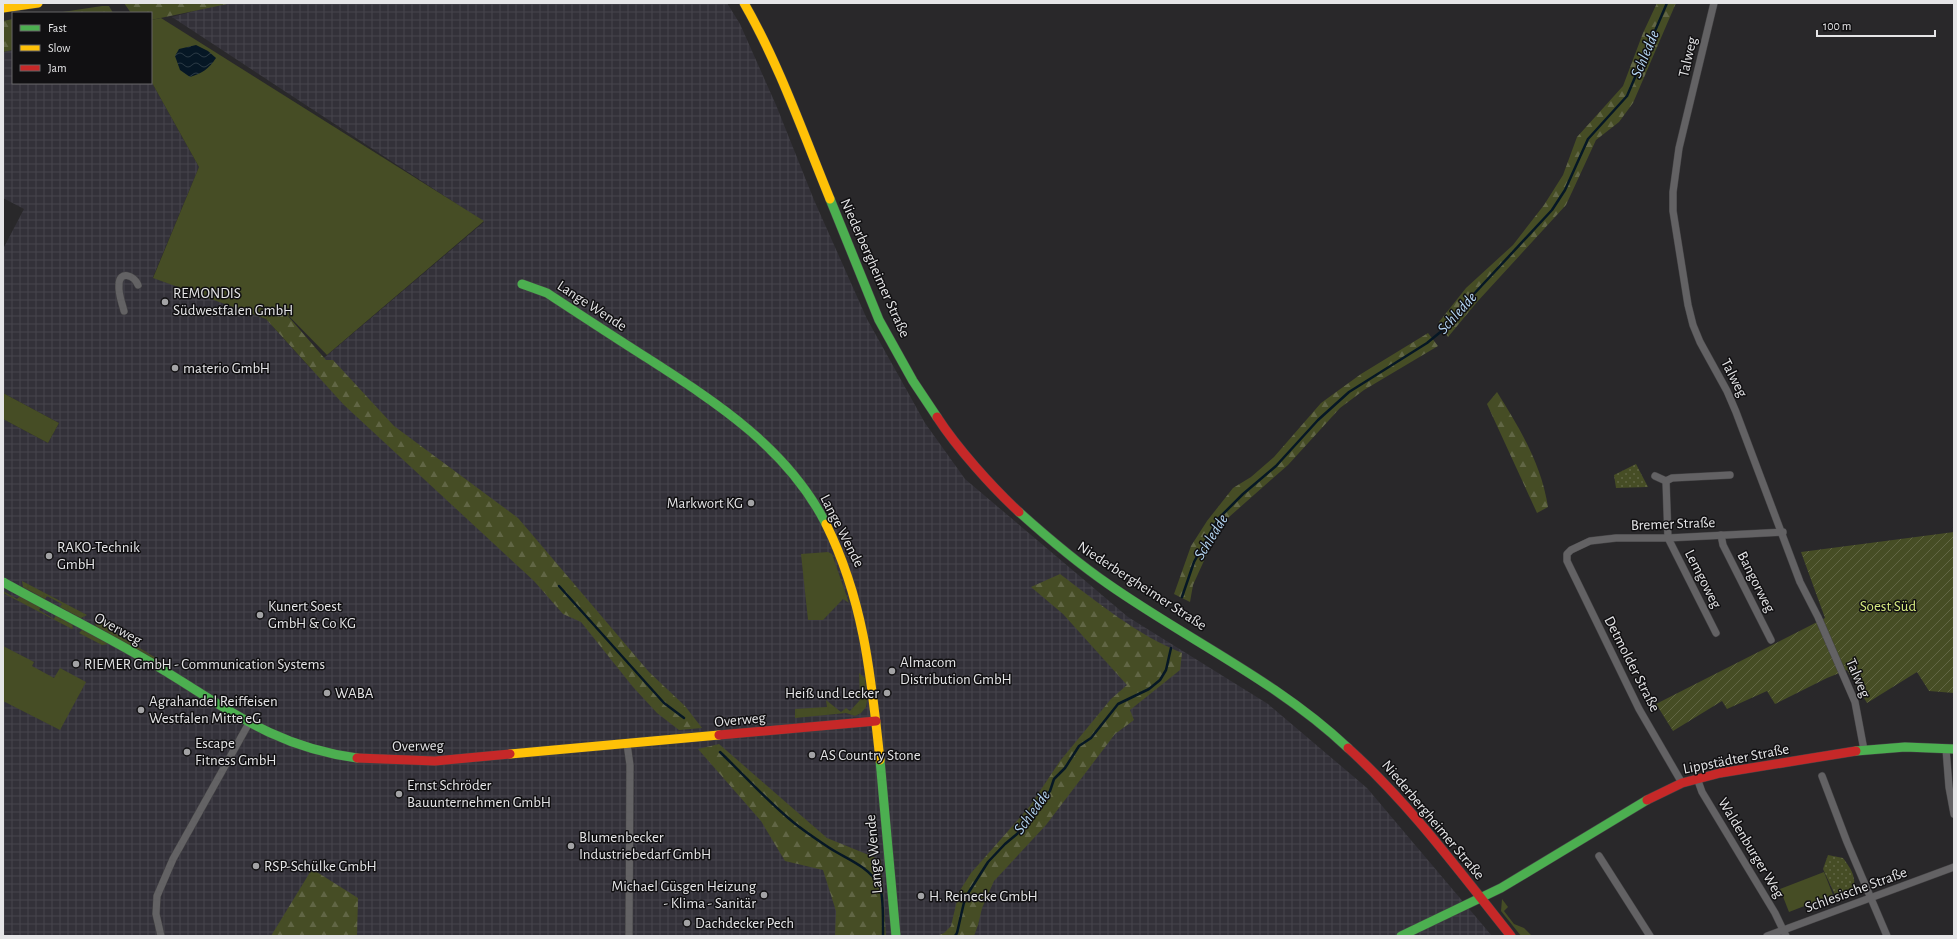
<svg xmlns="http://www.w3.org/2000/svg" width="1957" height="939" font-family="'Alegreya Sans',sans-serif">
	<defs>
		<pattern id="industrial-grid" width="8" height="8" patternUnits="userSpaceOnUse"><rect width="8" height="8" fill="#333139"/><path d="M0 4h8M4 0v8" fill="none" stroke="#47454c"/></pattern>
		<pattern id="forest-firs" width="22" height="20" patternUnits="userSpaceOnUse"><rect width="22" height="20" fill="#464d25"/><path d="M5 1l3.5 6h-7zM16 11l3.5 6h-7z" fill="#616645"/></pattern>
		<pattern id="park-dots" width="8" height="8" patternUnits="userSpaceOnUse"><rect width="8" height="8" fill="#464d25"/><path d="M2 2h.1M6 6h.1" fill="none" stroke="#616645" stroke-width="1.8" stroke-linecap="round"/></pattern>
		<pattern id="garden-furrows" width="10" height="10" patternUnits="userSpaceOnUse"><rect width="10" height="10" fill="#464d25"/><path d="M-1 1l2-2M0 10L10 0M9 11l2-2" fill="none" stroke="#616645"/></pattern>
		<pattern id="water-waves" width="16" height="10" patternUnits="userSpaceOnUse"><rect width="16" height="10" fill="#061725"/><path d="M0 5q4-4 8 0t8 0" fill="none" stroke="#2a3945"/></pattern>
	</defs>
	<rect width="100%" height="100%" fill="#29282a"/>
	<!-- industrial -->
	<path fill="url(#industrial-grid)" d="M224,3H727L740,24L776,105L814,200L867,319L925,423L965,479L1128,617L1268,704L1367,788L1492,936H3V419L48,443L59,423L3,393V249L24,209L3,198V52L13,50V83H151V81L199,167L153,277L266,319L311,369L484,222L172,17Z"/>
	<!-- grass -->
	<g fill="#464d25">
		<path d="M161,18L484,221L327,355L281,308L266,319L153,278L199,167L151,81V20Z"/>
		<path d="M3,393L59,423L48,443L3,419Z"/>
		<path d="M828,552L832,554L849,603L843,599L823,620H808L801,554Z"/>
		<path d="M22,581L87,615L81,618L60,607L62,604L47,596L45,599L23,587Z"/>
		<path d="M3,591L17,599L20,596L41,607L39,610L54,619L56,615L72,623L73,628L72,629L3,593Z"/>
		<path d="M94,619L113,629V632L161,661L156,660L96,626Z"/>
		<path d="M83,629L108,643V644L102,645L79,633Z"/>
		<path d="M3,646L34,662L32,666L54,678L60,668L86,682L60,730L3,701Z"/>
		<path d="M859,673L865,678L867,701L866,707L861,713L855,716L846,713L795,718V709L827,707L826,700L841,712L846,708L850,711L860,700L855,695L860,694Z"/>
		<path d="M1824,872L1833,895L1789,912L1780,889Z"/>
		<path d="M1502,899L1508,907L1504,911L1514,924L1524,928L1532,936H1521L1501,911Z"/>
	</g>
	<!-- forest -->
	<g fill="url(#forest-firs)">
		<path d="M124,3H232L151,20V13H131Z"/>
		<path d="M1657,3H1676L1633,103L1619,122L1596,140L1566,205L1477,302L1448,337L1439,322L1466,288L1513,245L1544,205L1563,175L1577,137L1623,86L1643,33Z"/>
		<path d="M109,6L113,13H56L102,6Z"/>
		<path d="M13,19V50L3,52V21Z"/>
		<path d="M281,308L326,360H333L394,426L518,518L649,672L685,706L702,728L679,730L657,713L633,687L581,622L563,614L534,581L344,405L266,319Z"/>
		<path d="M1428,333L1438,346L1364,390L1340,408L1288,465L1229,517L1212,543L1193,585L1190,602L1174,594L1191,546L1207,521L1233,488L1251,477L1274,457L1321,403L1361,374Z"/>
		<path d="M1497,392C1520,429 1541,463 1548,507L1537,513L1487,404Z"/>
		<path d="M1060,574C1097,602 1139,636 1182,653L1180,670L1130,710L1134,720L1115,734L1046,825L994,881L982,908L978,925L974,936H937L944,933L951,926L959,892L971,873L1030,806L1060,761L1111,699L1127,685L1063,614L1031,587Z"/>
		<path d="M719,744L827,838L881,860L886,936H835L836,911L823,870L785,861L761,821L698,749Z"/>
		<path d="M312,869L358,898L357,936H271Z"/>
	</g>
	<!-- park -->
	<g fill="url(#park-dots)">
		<path d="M1636,464L1648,487L1616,488L1614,475Z"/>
		<path d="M1828,855L1843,858C1852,870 1859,881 1850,896L1841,898L1835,895L1823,869Z"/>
	</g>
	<!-- garden -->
	<path fill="url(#garden-furrows)" d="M1954,532V693L1929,691L1917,672L1867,703L1847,670L1827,678L1775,704L1767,691L1727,709L1722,701L1673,731L1656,704L1825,618L1801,552Z"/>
	<!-- water -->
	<path fill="url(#water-waves)" d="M196,45L208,51L216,58C209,69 202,73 190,77L180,70L175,56L179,49Z"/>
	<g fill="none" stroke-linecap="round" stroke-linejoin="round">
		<!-- stream -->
		<g stroke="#061725" stroke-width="2.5">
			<path d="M559,586L664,703L684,718"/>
			<path d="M1182,597L1194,562L1218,519L1243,494L1276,466L1318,420L1349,392L1427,343L1449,325L1472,296L1552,210L1565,190L1588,139L1627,96L1667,3"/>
			<path d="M720,752C744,775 767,801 793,822C804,831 816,839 828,847C846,859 867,865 879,885C884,893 883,925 883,936"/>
			<path d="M955,936L957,933L965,898L988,862L1005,844L1017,834L1050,791L1054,779L1065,768L1079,746L1091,738L1118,704L1149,689L1160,680L1166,670L1171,648"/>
		</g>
		<defs>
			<g id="street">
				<path d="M1714,3L1679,148L1673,192V211L1688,305L1693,325L1700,342L1727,391L1736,412L1800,582L1818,617L1855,702L1864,750"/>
				<path d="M124,311C122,303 118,293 119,285C119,270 134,275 138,285"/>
				<path d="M1655,476L1666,481L1672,478L1730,475"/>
				<path d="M1666,481L1668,538L1716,633"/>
				<path d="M1721,535L1723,545L1771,640"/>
				<path d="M627,744L630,765L629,936"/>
				<path d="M1946,749L1949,787L1954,814"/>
				<path d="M1822,776L1847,842L1887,936"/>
				<path d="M1697,778L1702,792L1775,913L1786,936"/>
				<path d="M1682,783L1639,709L1567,561V554L1571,550L1590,541L1616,538H1668L1783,532"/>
				<path d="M1599,856L1650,936"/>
				<path d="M161,936L156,914L157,896L173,859L249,723"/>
				<path d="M1767,936L1954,867"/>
			</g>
			<g id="fast">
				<path d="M830,199L879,320L913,381L937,417"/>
				<path d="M522,284L547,293C579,314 611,335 644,356C714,401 787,447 826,524"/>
				<path d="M1019,512C1048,538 1076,562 1108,584C1188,640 1277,681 1348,748"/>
				<path d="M3,582C55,611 109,637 160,668C228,709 274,747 357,758"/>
				<path d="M1856,751L1905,747L1954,749"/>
				<path d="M880,760L896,936"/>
				<path d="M1401,936L1501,888L1647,800"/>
			</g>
			<g id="slow">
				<path d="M744,3C779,64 803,133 830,199"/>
				<path d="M3,8L38,3"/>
				<path d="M826,524C864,601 871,676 880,760"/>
				<path d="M510,754L719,735"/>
			</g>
			<g id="jam">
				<path d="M937,417C957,448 992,487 1019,512"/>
				<path d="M719,735L876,721"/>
				<path d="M1348,748C1410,804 1459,871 1511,936"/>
				<path d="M357,758L435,761L510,754"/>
				<path d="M1647,800L1682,783L1720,773L1856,751"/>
			</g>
		</defs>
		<!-- street casing -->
		<use href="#street" stroke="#444345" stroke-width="8"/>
		<!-- fast casing -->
		<use href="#fast" stroke="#444345" stroke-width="10"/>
		<!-- slow casing -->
		<use href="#slow" stroke="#444345" stroke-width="10"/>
		<!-- jam casing -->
		<use href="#jam" stroke="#444345" stroke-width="10"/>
		<!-- street -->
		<use href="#street" stroke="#636264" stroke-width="7"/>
		<!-- fast -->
		<use href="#fast" stroke="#4caf50" stroke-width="9"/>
		<!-- slow -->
		<use href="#slow" stroke="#ffc107" stroke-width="9"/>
		<!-- jam -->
		<use href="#jam" stroke="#c62828" stroke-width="9"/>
	</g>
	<!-- markers -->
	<g fill="#a3a3a5" stroke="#111012" stroke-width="1.5">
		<circle cx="165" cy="302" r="4"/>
		<circle cx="175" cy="368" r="4"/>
		<circle cx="751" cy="503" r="4"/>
		<circle cx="49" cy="556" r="4"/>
		<circle cx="260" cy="615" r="4"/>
		<circle cx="76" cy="664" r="4"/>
		<circle cx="892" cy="671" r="4"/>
		<circle cx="327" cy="693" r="4"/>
		<circle cx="887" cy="693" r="4"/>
		<circle cx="141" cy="710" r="4"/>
		<circle cx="187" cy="752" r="4"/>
		<circle cx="812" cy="755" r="4"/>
		<circle cx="399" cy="794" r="4"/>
		<circle cx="571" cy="846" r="4"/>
		<circle cx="256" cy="866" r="4"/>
		<circle cx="764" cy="895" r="4"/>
		<circle cx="921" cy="896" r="4"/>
		<circle cx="687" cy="923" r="4"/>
	</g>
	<g text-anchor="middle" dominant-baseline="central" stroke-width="3" stroke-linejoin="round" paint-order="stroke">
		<!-- street labels -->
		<g font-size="15" fill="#e5e5e7" stroke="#111012">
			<text transform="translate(1688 57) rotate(-77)">Talweg</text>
			<text transform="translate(875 268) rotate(66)">Niederbergheimer Straße</text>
			<text transform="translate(592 306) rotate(33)">Lange Wende</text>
			<text transform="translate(1734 378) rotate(63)">Talweg</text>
			<text transform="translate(1673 524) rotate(-2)">Bremer Straße</text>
			<text transform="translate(842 531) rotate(63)">Lange Wende</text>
			<text transform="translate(1703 579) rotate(63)">Lemgoweg</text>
			<text transform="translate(1756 582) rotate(63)">Bangorweg</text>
			<text transform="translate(1142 586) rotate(33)">Niederbergheimer Straße</text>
			<text transform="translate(118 629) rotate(29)">Overweg</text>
			<text transform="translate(1632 664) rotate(63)">Detmolder Straße</text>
			<text transform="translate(1858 678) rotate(67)">Talweg</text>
			<text transform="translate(740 720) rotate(-5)">Overweg</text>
			<text transform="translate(418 746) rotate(-1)">Overweg</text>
			<text transform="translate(1736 759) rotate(-11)">Lippstädter Straße</text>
			<text transform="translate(1433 820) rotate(50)">Niederbergheimer Straße</text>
			<text transform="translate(1751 848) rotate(59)">Waldenburger Weg</text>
			<text transform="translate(874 854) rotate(-95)">Lange Wende</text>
			<text transform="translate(1856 890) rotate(-20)">Schlesische Straße</text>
		</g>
		<!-- poi labels -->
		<g font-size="15" fill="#e5e5e7" stroke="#111012" text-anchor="start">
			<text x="173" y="293">REMONDIS<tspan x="173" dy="17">Südwestfalen GmbH</tspan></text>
			<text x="183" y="368">materio GmbH</text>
			<text x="743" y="503" text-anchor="end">Markwort KG</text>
			<text x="57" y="547">RAKO-Technik<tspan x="57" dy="17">GmbH</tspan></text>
			<text x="268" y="606">Kunert Soest<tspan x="268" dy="17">GmbH &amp; Co KG</tspan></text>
			<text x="900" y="662">Almacom<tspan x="900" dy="17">Distribution GmbH</tspan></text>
			<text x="84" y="664">RIEMER GmbH - Communication Systems</text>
			<text x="335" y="693">WABA</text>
			<text x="879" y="693" text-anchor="end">Heiß und Lecker</text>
			<text x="149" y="701">Agrahandel Reiffeisen<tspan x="149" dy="17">Westfalen Mitte eG</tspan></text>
			<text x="195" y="743">Escape<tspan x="195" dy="17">Fitness GmbH</tspan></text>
			<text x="820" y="755">AS Country Stone</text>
			<text x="407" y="785">Ernst Schröder<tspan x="407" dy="17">Bauunternehmen GmbH</tspan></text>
			<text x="579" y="837">Blumenbecker<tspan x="579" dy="17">Industriebedarf GmbH</tspan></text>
			<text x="264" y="866">RSP-Schülke GmbH</text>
			<text x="756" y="886" text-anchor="end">Michael Güsgen Heizung<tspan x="756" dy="17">- Klima - Sanitär</tspan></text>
			<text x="929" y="896">H. Reinecke GmbH</text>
			<text x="695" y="923">Dachdecker Pech</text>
		</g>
		<!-- park labels -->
		<g font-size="15" fill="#d7eb80" stroke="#111012">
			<text x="1888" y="606">Soest Süd</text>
		</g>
		<!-- water labels -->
		<g font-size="16" font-style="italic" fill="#b4d5f2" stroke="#111012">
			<text transform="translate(1645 54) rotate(-67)">Schledde</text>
			<text transform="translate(1457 313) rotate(-48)">Schledde</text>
			<text transform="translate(1211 537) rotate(-58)">Schledde</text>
			<text transform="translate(1032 812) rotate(-54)">Schledde</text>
		</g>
	</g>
	<!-- border -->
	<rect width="1957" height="939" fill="none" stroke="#e5e5e7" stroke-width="8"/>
	<!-- legend -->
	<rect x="12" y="12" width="140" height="72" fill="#111012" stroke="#666567"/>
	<rect x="20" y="25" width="20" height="6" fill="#4caf50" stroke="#666567"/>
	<text x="48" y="32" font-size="12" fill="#e5e5e7">Fast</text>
	<rect x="20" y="45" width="20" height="6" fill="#ffc107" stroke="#666567"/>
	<text x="48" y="52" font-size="12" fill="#e5e5e7">Slow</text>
	<rect x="20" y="65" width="20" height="6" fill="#c62828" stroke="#666567"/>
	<text x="48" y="72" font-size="12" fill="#e5e5e7">Jam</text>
	<!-- scale -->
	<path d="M1817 30v6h118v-6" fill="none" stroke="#e5e5e7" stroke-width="2"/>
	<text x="1823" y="30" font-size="12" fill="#e5e5e7" stroke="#111012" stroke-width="3" paint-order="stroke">100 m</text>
</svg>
